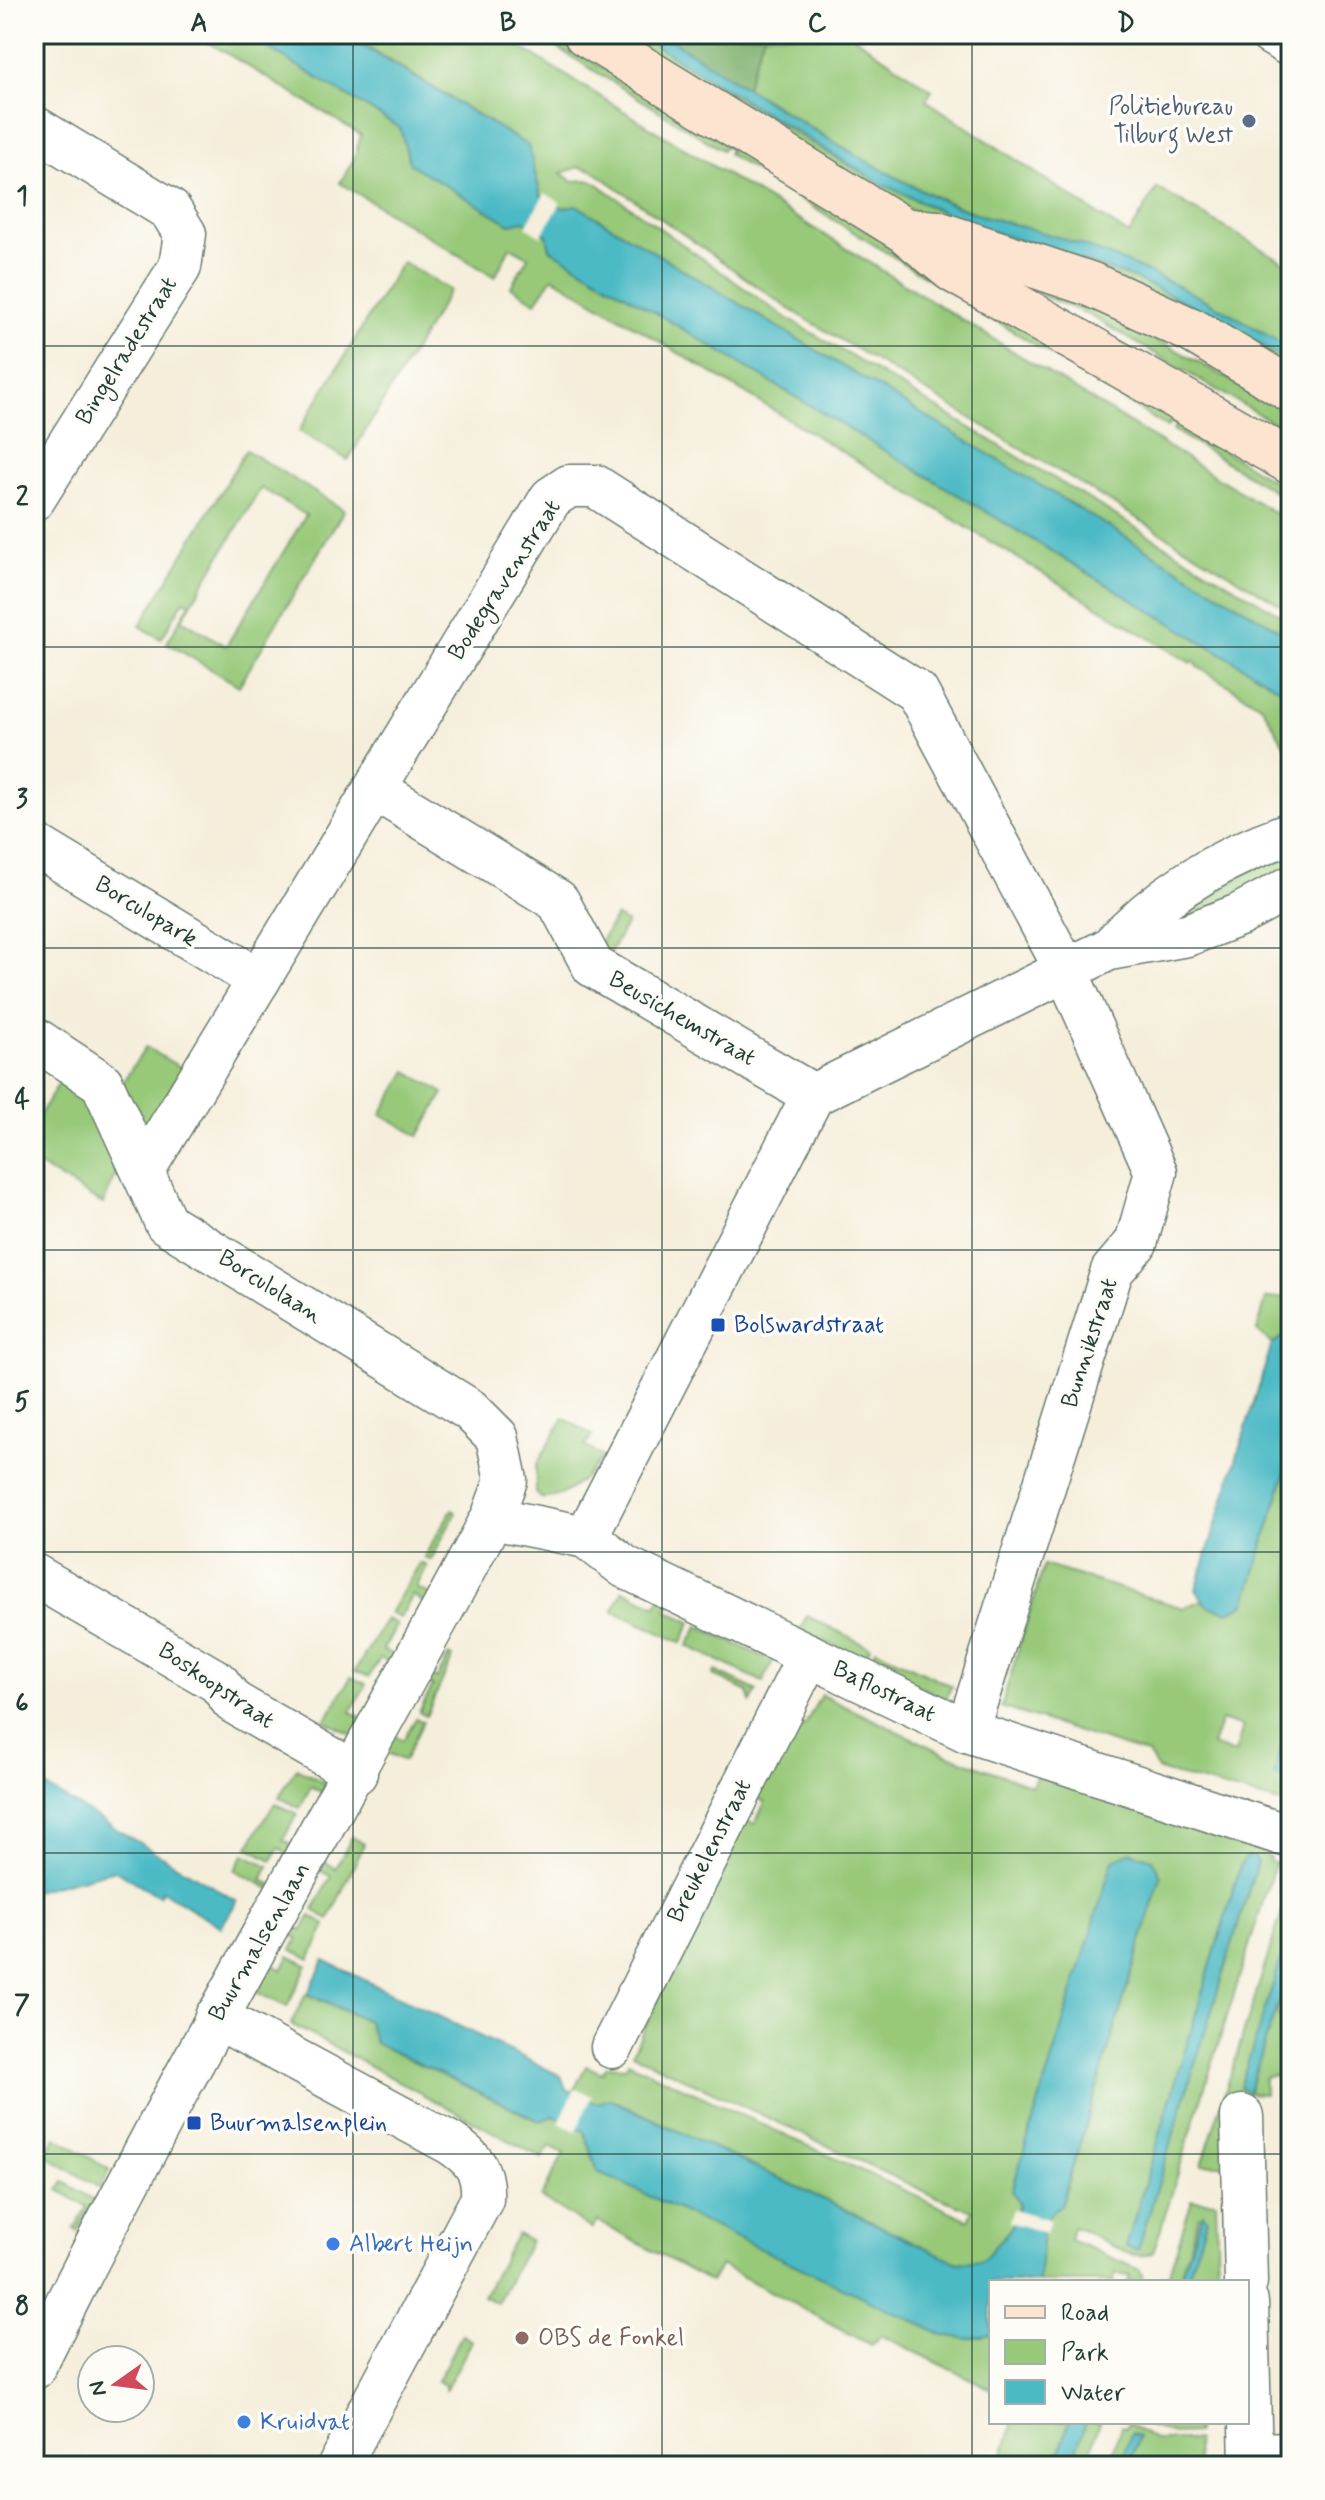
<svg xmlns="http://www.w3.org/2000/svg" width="1325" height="2500" font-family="Mynerve,sans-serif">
	<rect width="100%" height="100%" fill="#fdfcf7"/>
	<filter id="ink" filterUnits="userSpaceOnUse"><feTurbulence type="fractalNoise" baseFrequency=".0125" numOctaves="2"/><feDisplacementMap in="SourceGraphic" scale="16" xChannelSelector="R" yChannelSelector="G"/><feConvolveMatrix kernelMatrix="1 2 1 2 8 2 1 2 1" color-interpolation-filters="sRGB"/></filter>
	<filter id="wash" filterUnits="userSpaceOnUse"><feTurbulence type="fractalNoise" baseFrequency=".006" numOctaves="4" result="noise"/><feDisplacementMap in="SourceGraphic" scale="32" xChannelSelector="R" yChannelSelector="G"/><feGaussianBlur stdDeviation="1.8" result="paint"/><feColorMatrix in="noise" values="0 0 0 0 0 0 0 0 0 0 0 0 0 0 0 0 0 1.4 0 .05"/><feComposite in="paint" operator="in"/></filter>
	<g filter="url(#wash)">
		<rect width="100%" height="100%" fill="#f5eedb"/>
		<!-- green -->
		<g fill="#97c979" stroke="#5b8356" stroke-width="2" fill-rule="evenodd">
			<path d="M195,34H245L379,115L400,128L410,164L510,224L524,221L547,235L550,249L1282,690L1291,708V756L1262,706L1198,667L1194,661L1191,663L553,277L536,302L511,287L528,257L510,247L495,277L340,183L354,159L361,135Z"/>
			<path d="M347,34H499L1291,523V611L788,308L592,170L579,167L561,173L572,181L592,180L779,313L1291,621V637L576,205L563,208L541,195L528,146Z"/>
			<path d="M534,34H547L1291,492V501L1173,430L1176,425L1171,422L1167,427L728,154L730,149L726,146L722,150L553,45L555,40L551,37L547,42Z"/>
			<path d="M617,34H637C729,91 821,155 919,202C985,233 1057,248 1125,275C1183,297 1236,332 1291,363V376L904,207Z"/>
			<path d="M762,34H850L932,90L926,100L1129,235L1157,188L1291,266V350C1221,305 1146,268 1068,241C1026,226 981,218 941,199C872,169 810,126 746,87Z"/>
			<path d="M402,262L450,290L348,460L299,431Z"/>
			<path d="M998,263L1118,318L1291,413V433L1087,314L993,275Z"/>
			<path d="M246,450L344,510L239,686L167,643L190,603L184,600L161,639L140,626ZM261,488L306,515L226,646L182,619Z"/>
			<path d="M1291,844V875L1199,919L1143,926Z"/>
			<path d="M616,916L627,923L606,959L597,948Z"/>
			<path d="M146,1047L183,1069L143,1134L122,1083Z"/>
			<path d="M407,1071L444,1093L419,1136L381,1114Z"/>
			<path d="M64,1075L80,1085L119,1167L103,1204L34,1163V1124Z"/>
			<path d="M1286,1297L1291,1314L1285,1336L1272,1344L1257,1331L1266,1299Z"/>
			<path d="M564,1418L592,1435L585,1446L603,1457C589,1474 565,1501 541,1498L536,1493V1466Z"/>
			<path d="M1291,1453V1712L1274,1775L1283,1778L1291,1758V1806L1158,1770L1148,1754L1001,1707L1044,1565L1183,1608L1203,1600L1206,1605L1228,1612L1245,1604ZM1221,1720L1243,1727L1235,1753L1212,1746Z"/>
			<path d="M452,1509L456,1512L431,1560L424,1557Z"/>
			<path d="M420,1563L427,1566L416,1588L430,1594L425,1604L413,1595L400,1618L390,1613Z"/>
			<path d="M623,1590L656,1606L661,1597L670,1601L667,1611L691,1622L682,1643L613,1611Z"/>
			<path d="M807,1616L870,1647L864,1660L800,1630Z"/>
			<path d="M386,1619L397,1624L383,1650L397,1657L392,1665L380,1658L369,1677L355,1671Z"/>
			<path d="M698,1626L763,1657L777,1652L763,1682L688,1646Z"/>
			<path d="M875,1649L952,1686L945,1699L869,1663Z"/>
			<path d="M449,1655L453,1657L426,1716L419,1712L433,1686L419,1680L424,1671L437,1679Z"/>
			<path d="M715,1671L757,1691L751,1702L748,1692L713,1675Z"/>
			<path d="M351,1677L366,1684L351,1712L364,1719L355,1736L325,1721Z"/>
			<path d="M821,1695L948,1755L1032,1786L1036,1776L1226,1836L1270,1857L1269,1862L1275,1863L1153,2253C1127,2265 1098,2232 1073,2227L1070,2240L1140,2270L1144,2282H1128L1130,2276L1116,2274L1113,2282H1037C1047,2254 1031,2224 1061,2205L1161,1876L1152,1859L1132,1852L1011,2228L983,2260L958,2263L611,2099L597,2103L573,2092L586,2066L602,2073L607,2066L626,2067L628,2062L968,2220L972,2210L939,2198L632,2054L744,1820L755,1824L765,1802L755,1797L793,1724L803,1728ZM1255,1857L1257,1863L1138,2249L1126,2247L1241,1864Z"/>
			<path d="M416,1718L423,1722L404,1761L382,1750L391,1733L403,1740Z"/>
			<path d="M296,1768L328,1785L324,1794L311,1786L300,1808L279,1797Z"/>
			<path d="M275,1803L297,1814L283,1840L296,1847L291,1856L279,1848L272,1860L248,1847Z"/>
			<path d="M352,1837L364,1844L329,1919L313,1910L331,1876L318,1870L323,1861L336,1868Z"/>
			<path d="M244,1854L269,1866L262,1880L275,1886L272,1890L235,1870Z"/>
			<path d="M1291,1883V1928L1240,2088L1249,2090L1291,1963L1277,2014L1291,2019L1283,2034L1291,2071L1264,2078V2094L1248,2093L1231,2165H1202Z"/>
			<path d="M310,1916L326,1925L310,1959L292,1950L298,1938L285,1932L290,1923L303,1930Z"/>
			<path d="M289,1956L307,1965L287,2007L258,1993L269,1962L282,1970Z"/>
			<path d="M306,1994L368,2022L375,2043L539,2121L554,2116L584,2131L967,2339L991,2334V2389L881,2335L871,2345L721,2265L711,2282L597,2221L592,2229L541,2198L564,2153L550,2146L542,2158L291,2024Z"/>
			<path d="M34,2124L49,2133L39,2151L34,2148Z"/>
			<path d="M56,2137L110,2170L100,2188L45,2155Z"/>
			<path d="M64,2182L96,2201L77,2231L74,2229L87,2207L59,2190Z"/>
			<path d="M1192,2200L1216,2202L1218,2282H1186L1207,2218L1199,2216L1178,2282H1166Z"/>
			<path d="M517,2234L530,2241L497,2303L483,2296Z"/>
			<path d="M462,2335L472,2341L445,2391V2385L437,2381Z"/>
			<path d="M1013,2422H1069L1056,2466H1000Z"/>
			<path d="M1086,2422H1100L1086,2466H1072Z"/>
			<path d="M1139,2422H1196V2433L1173,2434Z"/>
			<path d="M1128,2423L1154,2440H1196L1197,2466H1129L1139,2436L1133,2433L1121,2466H1109L1121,2426L1126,2428Z"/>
		</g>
		<!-- forest -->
		<path fill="#79ad69" stroke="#4c754e" stroke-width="2" d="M661,34H764L746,87Z"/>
		<!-- water -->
		<g fill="#4cbac5" stroke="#367c7c" stroke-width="2">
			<path d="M245,34H342L353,40L528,146L541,196L563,208L576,205L1291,637V708L1282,690L550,249L547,235L524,221L510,224L410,164L400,128Z"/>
			<path d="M637,34H661C752,90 842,153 939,199C980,218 1024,226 1067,240C1145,267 1221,305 1291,350V363L1191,305L1136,279L967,223L882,184Z"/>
			<path d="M1291,1314V1453L1245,1604L1228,1612L1206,1605L1196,1589L1272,1344L1285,1336Z"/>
			<path d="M1291,1712V1758L1283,1778L1274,1775Z"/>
			<path d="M34,1780L237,1901L221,1927L162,1891L159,1896L115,1870L34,1891Z"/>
			<path d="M1131,1852L1152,1859L1161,1876L1061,2205C1031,2224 1048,2254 1037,2282H991V2334L967,2339L943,2335L598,2172L584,2131L554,2116L540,2121L375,2043L368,2021L308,1994L324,1960L561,2076L566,2089L597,2103L610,2099L958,2263L983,2260L1011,2228L1019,2204L1012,2190L1113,1860Z"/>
			<path d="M1246,1857H1255L1257,1863L1138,2250L1126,2247L1241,1864Z"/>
			<path d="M1291,1928V1963L1249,2091H1244L1240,2087Z"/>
			<path d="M1203,2213L1207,2218L1186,2282H1178Z"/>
			<path d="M1069,2422H1086L1072,2466H1056Z"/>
			<path d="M1131,2433L1139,2436L1129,2466H1121Z"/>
		</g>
		<!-- pier -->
		<g fill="#f5eedb">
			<path d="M545,193L561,203L541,236L526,226Z"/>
			<path d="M575,2089L592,2096L576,2131L559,2123Z"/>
			<path d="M1013,2209L1050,2220L1046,2233L1009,2222Z"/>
		</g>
	</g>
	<g filter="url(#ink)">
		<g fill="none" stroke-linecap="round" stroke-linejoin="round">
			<defs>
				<g id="minor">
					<path d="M1271,34L1291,46"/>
					<path d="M34,127L170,210L185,234L180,267L34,499"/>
					<path d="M375,789L558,901L593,966L813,1095"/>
					<path d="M34,844L259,980"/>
					<path d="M1109,949C1158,895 1222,857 1291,833"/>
					<path d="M34,1038L102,1083L166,1223L470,1410L497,1437L500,1451L506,1480L492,1518C340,1802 176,2079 34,2368"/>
					<path d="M143,1171L551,498L569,486H595L917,692L1066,970L1156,1172L1136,1243L1112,1271L967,1731"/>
					<path d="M492,1518L586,1537L625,1567L967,1731L1291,1837"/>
					<path d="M586,1537L813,1095L1109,949L1187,935L1239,915L1291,887"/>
					<path d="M34,1575L218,1682L233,1702L356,1773"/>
					<path d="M216,2017L450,2143C473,2158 484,2170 482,2199L339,2466"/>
					<path d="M612,2047L809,1655"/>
					<path d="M1242,2116L1246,2282"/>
					<path d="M1247,2302L1251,2466"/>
					<path d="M1251,2454L1291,2453"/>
				</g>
				<g id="secondary">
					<path d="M586,34L904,230L953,270L1291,462"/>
					<path d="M910,231L937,233L1090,284L1193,331L1291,390"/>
				</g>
			</defs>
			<!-- minor casing -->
			<use href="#minor" stroke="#6a7b6e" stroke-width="45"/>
			<!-- secondary casing -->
			<use href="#secondary" stroke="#6a7b6e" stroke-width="47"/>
			<!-- minor -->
			<use href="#minor" stroke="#fff" stroke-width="42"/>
			<!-- secondary -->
			<use href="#secondary" stroke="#fde4d1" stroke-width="44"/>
		</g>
	</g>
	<!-- grid -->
	<path fill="none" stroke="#1f3d34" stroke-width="2" stroke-opacity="0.55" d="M353,34V2466M662,34V2466M972,34V2466M34,346H1291M34,647H1291M34,948H1291M34,1250H1291M34,1552H1291M34,1853H1291M34,2154H1291"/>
	<!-- markers -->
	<circle fill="#5c6f8a" stroke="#fdfcf7" stroke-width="3" cx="1249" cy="121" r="8"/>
	<g fill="#1a4fb4" stroke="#fdfcf7" stroke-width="3">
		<rect x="710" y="1317" width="16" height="16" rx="4"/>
		<rect x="186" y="2115" width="16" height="16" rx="4"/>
	</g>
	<g fill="#3f7fe0" stroke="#fdfcf7" stroke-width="3">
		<circle cx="333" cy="2244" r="8"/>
		<circle cx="244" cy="2422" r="8"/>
	</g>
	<circle fill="#8d6e63" stroke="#fdfcf7" stroke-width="3" cx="522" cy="2338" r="8"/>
	<g text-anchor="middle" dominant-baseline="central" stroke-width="7" stroke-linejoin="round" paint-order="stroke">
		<!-- service labels -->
		<g font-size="24" fill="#4e5e75" stroke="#fdfcf7" text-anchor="end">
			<text x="1233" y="107">Politiebureau<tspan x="1233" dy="28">Tilburg West</tspan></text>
		</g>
		<!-- street labels -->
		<g font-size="24" fill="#1f3d34" stroke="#fdfcf7">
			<text transform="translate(127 351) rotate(-58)">Bingelradestraat</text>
			<text transform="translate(505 580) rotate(-57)">Bodegravenstraat</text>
			<text transform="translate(146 912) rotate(31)">Borculopark</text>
			<text transform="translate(682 1019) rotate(30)">Beusichemstraat</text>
			<text transform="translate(270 1287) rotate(32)">Borculolaan</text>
			<text transform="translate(1090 1343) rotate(-72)">Bunnikstraat</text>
			<text transform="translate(216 1686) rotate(34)">Boskoopstraat</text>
			<text transform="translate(884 1692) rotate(26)">Baflostraat</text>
			<text transform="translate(710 1851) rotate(-63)">Breukelenstraat</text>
			<text transform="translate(260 1942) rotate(-60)">Buurmalsenlaan</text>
		</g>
		<!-- transit labels -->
		<g font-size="24" fill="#164399" stroke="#fdfcf7" text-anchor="start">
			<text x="734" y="1325">Bolswardstraat</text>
			<text x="210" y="2123">Buurmalsenplein</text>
		</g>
		<!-- shop labels -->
		<g font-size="24" fill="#366cbe" stroke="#fdfcf7" text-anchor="start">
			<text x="349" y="2244">Albert Heijn</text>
			<text x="260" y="2422">Kruidvat</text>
		</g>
		<!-- education labels -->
		<g font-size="24" fill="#785e54" stroke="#fdfcf7" text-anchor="start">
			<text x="538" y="2338">OBS de Fonkel</text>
		</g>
	</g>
	<!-- margin -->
	<rect width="1325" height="2500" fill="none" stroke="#fdfcf7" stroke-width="88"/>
	<!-- legend -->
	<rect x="989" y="2280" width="260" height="144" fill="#fdfcf7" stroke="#a4b0a9" stroke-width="2"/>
	<rect x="1005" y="2306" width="40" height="12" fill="#fde4d1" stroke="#a4b0a9" stroke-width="2"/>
	<text x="1061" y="2320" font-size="24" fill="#1f3d34">Road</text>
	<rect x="1005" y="2340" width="40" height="24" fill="#97c979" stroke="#a4b0a9" stroke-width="2"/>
	<text x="1061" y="2360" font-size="24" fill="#1f3d34">Park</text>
	<rect x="1005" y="2380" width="40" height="24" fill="#4cbac5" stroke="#a4b0a9" stroke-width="2"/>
	<text x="1061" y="2400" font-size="24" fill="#1f3d34">Water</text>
	<!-- north arrow -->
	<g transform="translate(116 2384) rotate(256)"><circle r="38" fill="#fdfcf7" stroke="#a4b0a9" stroke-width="2"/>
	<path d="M0-6L14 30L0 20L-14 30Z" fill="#d1495b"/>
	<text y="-12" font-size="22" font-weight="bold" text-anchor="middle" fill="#1f3d34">N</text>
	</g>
	<rect x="44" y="44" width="1237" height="2412" fill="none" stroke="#1f3d34" stroke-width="3"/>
	<g font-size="26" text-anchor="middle" font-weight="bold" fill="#1f3d34">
		<text x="199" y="31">A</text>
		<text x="508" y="31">B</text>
		<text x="817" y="31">C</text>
		<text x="1126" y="31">D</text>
		<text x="22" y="204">1</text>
		<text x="22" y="505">2</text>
		<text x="22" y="807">3</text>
		<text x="22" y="1108">4</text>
		<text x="22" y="1410">5</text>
		<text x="22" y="1711">6</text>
		<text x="22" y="2013">7</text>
		<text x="22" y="2314">8</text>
	</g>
</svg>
